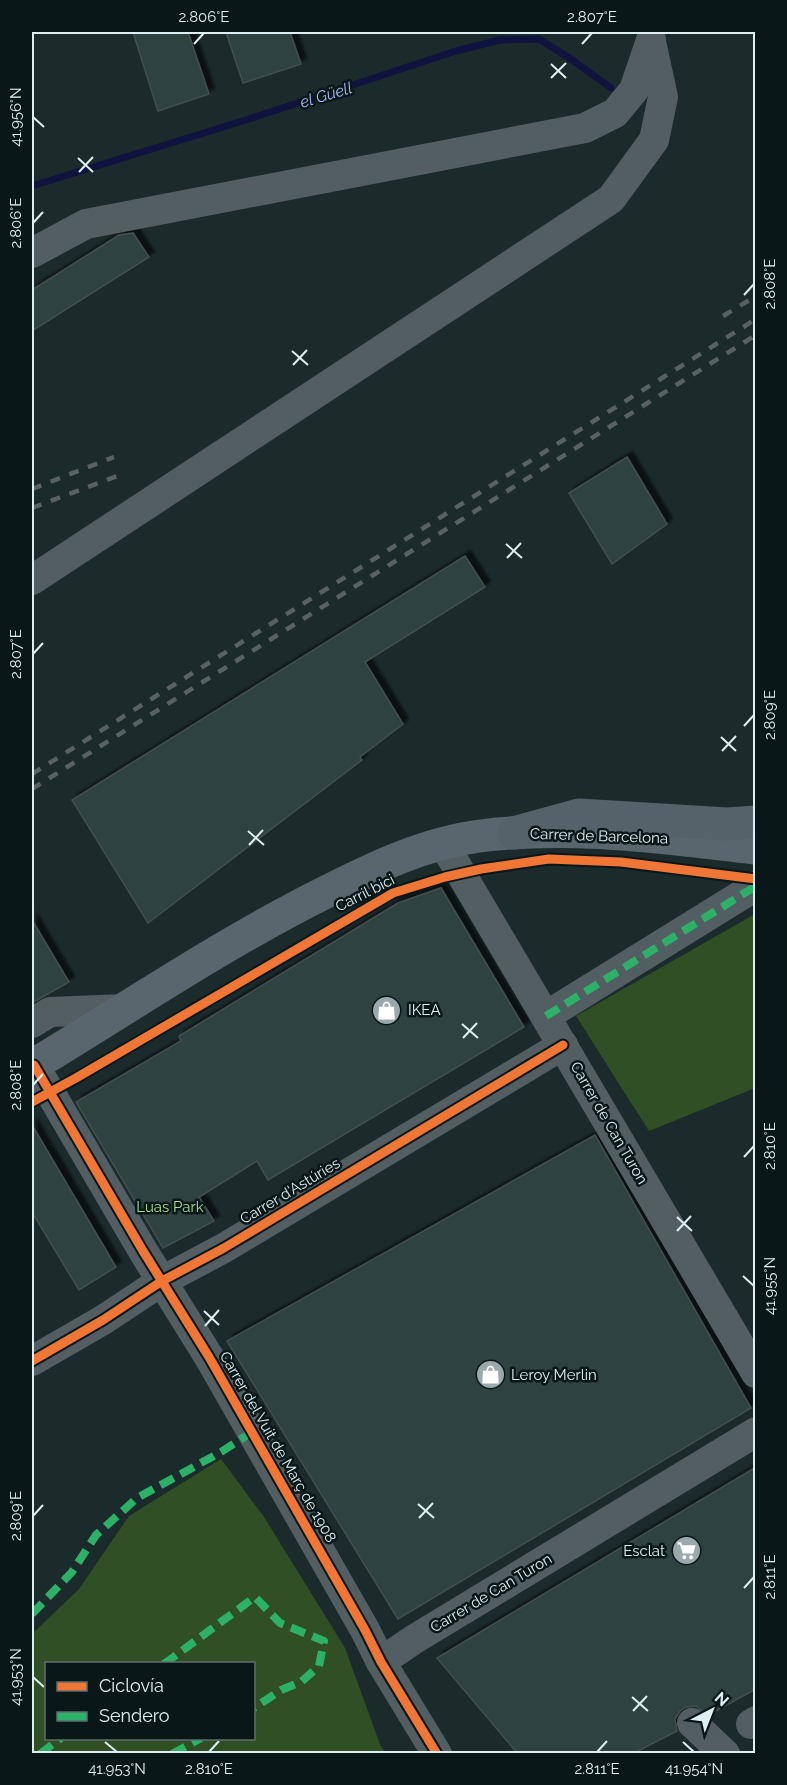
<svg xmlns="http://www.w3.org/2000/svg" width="787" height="1785" font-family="Raleway,sans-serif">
	<defs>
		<filter id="shadow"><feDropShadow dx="5.5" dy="-5.5" stdDeviation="1.5" flood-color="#0009"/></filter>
	</defs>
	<rect width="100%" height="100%" fill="#1b2b2c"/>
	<!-- green -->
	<g fill="#304f25" fill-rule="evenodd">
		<path d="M755,914V1088L649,1131L576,1016Z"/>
		<path d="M221,1459L264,1517L345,1648L381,1747L387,1753H32V1634L79,1589L129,1516ZM46,1664H254V1738H46Z"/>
	</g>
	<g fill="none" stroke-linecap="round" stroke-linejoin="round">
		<!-- stream -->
		<path stroke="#0f133e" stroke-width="7" d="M32,186L249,119L456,51L500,40L539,39L571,59L611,88"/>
	</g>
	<!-- building -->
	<g fill="#2e423f" stroke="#424f4e" stroke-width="1.5" filter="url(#shadow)">
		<path d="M133,32H188L209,94L158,111Z"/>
		<path d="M226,32H290L301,64L243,83Z"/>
		<path d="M133,233L149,257L32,331V290L119,235Z"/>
		<path d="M627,457L667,524L612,564L569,493Z"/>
		<path d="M465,556L485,587L365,662L403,724L360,757L362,760L148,923L72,800Z"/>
		<path d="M441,888L524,1027L268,1180L257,1161L199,1197L214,1221L163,1248L76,1102L181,1041L179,1036L398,903Z"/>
		<path d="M32,920L69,982L32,1003Z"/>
		<path d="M32,1125L116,1267L79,1290L32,1212Z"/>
		<path d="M595,1135L751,1408L398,1619L227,1341Z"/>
		<path d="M756,1467V1689L708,1715L696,1706L686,1707L680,1711L675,1719L677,1731L632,1754H518L437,1658Z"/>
	</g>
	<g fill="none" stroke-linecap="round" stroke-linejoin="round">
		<!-- minor -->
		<g stroke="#535e63" stroke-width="30">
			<path d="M32,253L86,224L585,128L615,113L634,90L651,40"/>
			<path d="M32,580L611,199L654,140L663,97L651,42"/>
			<path d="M443,843L756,1373"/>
			<path d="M546,1016L756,886"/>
			<path d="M32,1023L50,1012L124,1009"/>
			<path d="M34,1065L143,1251L209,1357L365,1630L381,1662L437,1754"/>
			<path d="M32,1361L103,1320L162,1281L224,1248L563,1045"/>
			<path d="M381,1662L413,1640L756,1432"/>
			<path d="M692,1723L725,1754"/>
			<path d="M751,1724L756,1721"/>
		</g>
		<!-- major -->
		<path stroke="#5a666d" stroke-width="33" d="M32,1066C128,1008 222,944 324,893C373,868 425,843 480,836C572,824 664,838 756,848"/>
		<!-- highway -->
		<path stroke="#54626a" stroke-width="33" d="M514,833L579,815L727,824L756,822"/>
		<!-- rail -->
		<g stroke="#586266" stroke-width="4.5" stroke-dasharray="10 10" stroke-linecap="butt">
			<path d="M723,316L756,296"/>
			<path d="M32,489L114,457"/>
			<path d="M32,508L120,475"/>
			<path d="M32,774L756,319"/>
			<path d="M32,789L756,335"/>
		</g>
		<!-- quiet -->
		<g stroke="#2db169" stroke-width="8" stroke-dasharray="15 8" stroke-linecap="butt">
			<path d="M546,1016L756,886"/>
			<path d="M32,1614L72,1572L96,1535L137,1498L221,1452L252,1432"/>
			<path d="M164,1664L255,1597L280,1623L324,1641L319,1666L301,1682L281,1690L254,1708"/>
			<path d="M40,1754L61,1738"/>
			<path d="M172,1754L201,1738"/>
		</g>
		<defs>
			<g id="cycleway">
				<path d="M34,1065L143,1251L209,1357L365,1630L381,1662L437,1754"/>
				<path d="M32,1102L76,1078L393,893L445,877L481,869L549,859L621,862L756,879"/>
				<path d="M32,1361L103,1320L162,1281L224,1248L563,1045"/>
			</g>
		</defs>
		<!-- cycleway casing -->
		<use href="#cycleway" stroke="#0a1718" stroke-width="13"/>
		<!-- cycleway -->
		<use href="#cycleway" stroke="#f07635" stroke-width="9"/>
	</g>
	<!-- ticks -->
	<path fill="none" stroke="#deeff1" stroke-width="2" d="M194,44L204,33M582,44L592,33M551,64L566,78M551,78L566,63M33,117L44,127M78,158L93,172M79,172L93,157M33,223L43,212M744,295L754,284M292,351L308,365M293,365L307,350M506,544L522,558M507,558L521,543M33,654L43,643M744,726L754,715M721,737L736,751M722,751L736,736M248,831L264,845M249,845L263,830M462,1024L478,1038M463,1038L477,1023M33,1085L43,1074M744,1157L754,1146M677,1217L692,1231M677,1231L691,1216M743,1276L754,1286M204,1311L219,1325M205,1326L219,1310M418,1504L434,1518M33,1516L43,1505M419,1518L433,1503M744,1588L754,1577M33,1677L44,1687M632,1697L648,1711M633,1711L647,1696M105,1742L117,1752M683,1742L694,1752M209,1752L219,1741M597,1752L607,1741"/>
	<!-- icons -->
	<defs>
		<symbol id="shop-disc" viewBox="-11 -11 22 22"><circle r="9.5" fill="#9aaaac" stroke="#0a1718"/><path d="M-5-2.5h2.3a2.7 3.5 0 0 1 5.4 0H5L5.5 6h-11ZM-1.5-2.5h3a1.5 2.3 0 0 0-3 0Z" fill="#fff"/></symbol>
		<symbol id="supermarket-disc" viewBox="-11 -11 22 22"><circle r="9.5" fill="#9aaaac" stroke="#0a1718"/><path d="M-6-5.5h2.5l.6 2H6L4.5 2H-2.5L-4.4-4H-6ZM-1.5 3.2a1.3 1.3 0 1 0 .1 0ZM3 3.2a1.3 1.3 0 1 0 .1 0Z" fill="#fff"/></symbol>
	</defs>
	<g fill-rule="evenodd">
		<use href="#shop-disc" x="370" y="994" width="33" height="33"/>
		<use href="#shop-disc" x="474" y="1358" width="33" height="33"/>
		<use href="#supermarket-disc" x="670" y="1534" width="33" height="33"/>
	</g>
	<g text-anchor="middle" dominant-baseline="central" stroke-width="5" stroke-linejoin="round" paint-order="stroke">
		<!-- street labels -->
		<g font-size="15" fill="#deeff1" stroke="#0a1718">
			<text transform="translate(599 836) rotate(2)">Carrer de Barcelona</text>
			<text transform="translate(365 893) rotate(-27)">Carril bici</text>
			<text transform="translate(609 1123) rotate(60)">Carrer de Can Turon</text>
			<text transform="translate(290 1191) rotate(-31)">Carrer d'Astúries</text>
			<text transform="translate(278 1447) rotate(60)">Carrer del Vuit de Març de 1908</text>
			<text transform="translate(491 1593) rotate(-31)">Carrer de Can Turon</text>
		</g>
		<!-- poi labels -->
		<g font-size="15" fill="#deeff1" stroke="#0a1718" text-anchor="start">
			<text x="408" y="1010">IKEA</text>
			<text x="511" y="1375">Leroy Merlin</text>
			<text x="665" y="1551" text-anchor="end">Esclat</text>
		</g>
		<!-- park labels -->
		<g font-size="15" fill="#a6dd90" stroke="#0a1718">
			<text x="170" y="1207">Luas Park</text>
		</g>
		<!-- water labels -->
		<g font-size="16" font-style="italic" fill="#aabbfc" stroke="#0a1718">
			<text transform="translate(326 95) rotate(-17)">el Güell</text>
		</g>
	</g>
	<!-- border -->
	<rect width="787" height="1785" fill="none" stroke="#0a1718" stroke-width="66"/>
	<!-- legend -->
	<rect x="45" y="1662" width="210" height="78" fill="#0a1718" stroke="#5f6d6f" stroke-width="1.5"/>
	<rect x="57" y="1682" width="30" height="9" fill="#f07635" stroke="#5f6d6f" stroke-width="1.5"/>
	<text x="99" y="1692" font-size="18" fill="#deeff1">Ciclovía</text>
	<rect x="57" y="1712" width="30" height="9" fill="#2db169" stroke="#5f6d6f" stroke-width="1.5"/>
	<text x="99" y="1722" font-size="18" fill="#deeff1">Sendero</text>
	<!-- north arrow -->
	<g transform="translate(712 1710) rotate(42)" stroke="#0a1718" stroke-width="4.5" paint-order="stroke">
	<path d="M0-4.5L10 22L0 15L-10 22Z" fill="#deeff1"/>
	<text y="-9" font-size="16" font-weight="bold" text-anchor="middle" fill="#deeff1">N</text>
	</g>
	<rect x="33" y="33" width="721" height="1719" fill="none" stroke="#deeff1" stroke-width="2"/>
	<g font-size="15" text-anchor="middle" fill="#deeff1">
		<text x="204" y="22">2.806°E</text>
		<text x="592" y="22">2.807°E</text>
		<text transform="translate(16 117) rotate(-90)" y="5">41.956°N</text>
		<text transform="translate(16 223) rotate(-90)" y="5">2.806°E</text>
		<text transform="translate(770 284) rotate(-90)" y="5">2.808°E</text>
		<text transform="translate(16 654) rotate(-90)" y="5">2.807°E</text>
		<text transform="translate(770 715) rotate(-90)" y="5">2.809°E</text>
		<text transform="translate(16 1085) rotate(-90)" y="5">2.808°E</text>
		<text transform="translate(770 1146) rotate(-90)" y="5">2.810°E</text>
		<text transform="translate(770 1286) rotate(-90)" y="5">41.955°N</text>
		<text transform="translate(16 1516) rotate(-90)" y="5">2.809°E</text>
		<text transform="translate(770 1577) rotate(-90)" y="5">2.811°E</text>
		<text transform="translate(16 1677) rotate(-90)" y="5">41.953°N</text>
		<text x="117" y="1774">41.953°N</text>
		<text x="209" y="1774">2.810°E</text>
		<text x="597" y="1774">2.811°E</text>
		<text x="694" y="1774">41.954°N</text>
	</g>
</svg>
